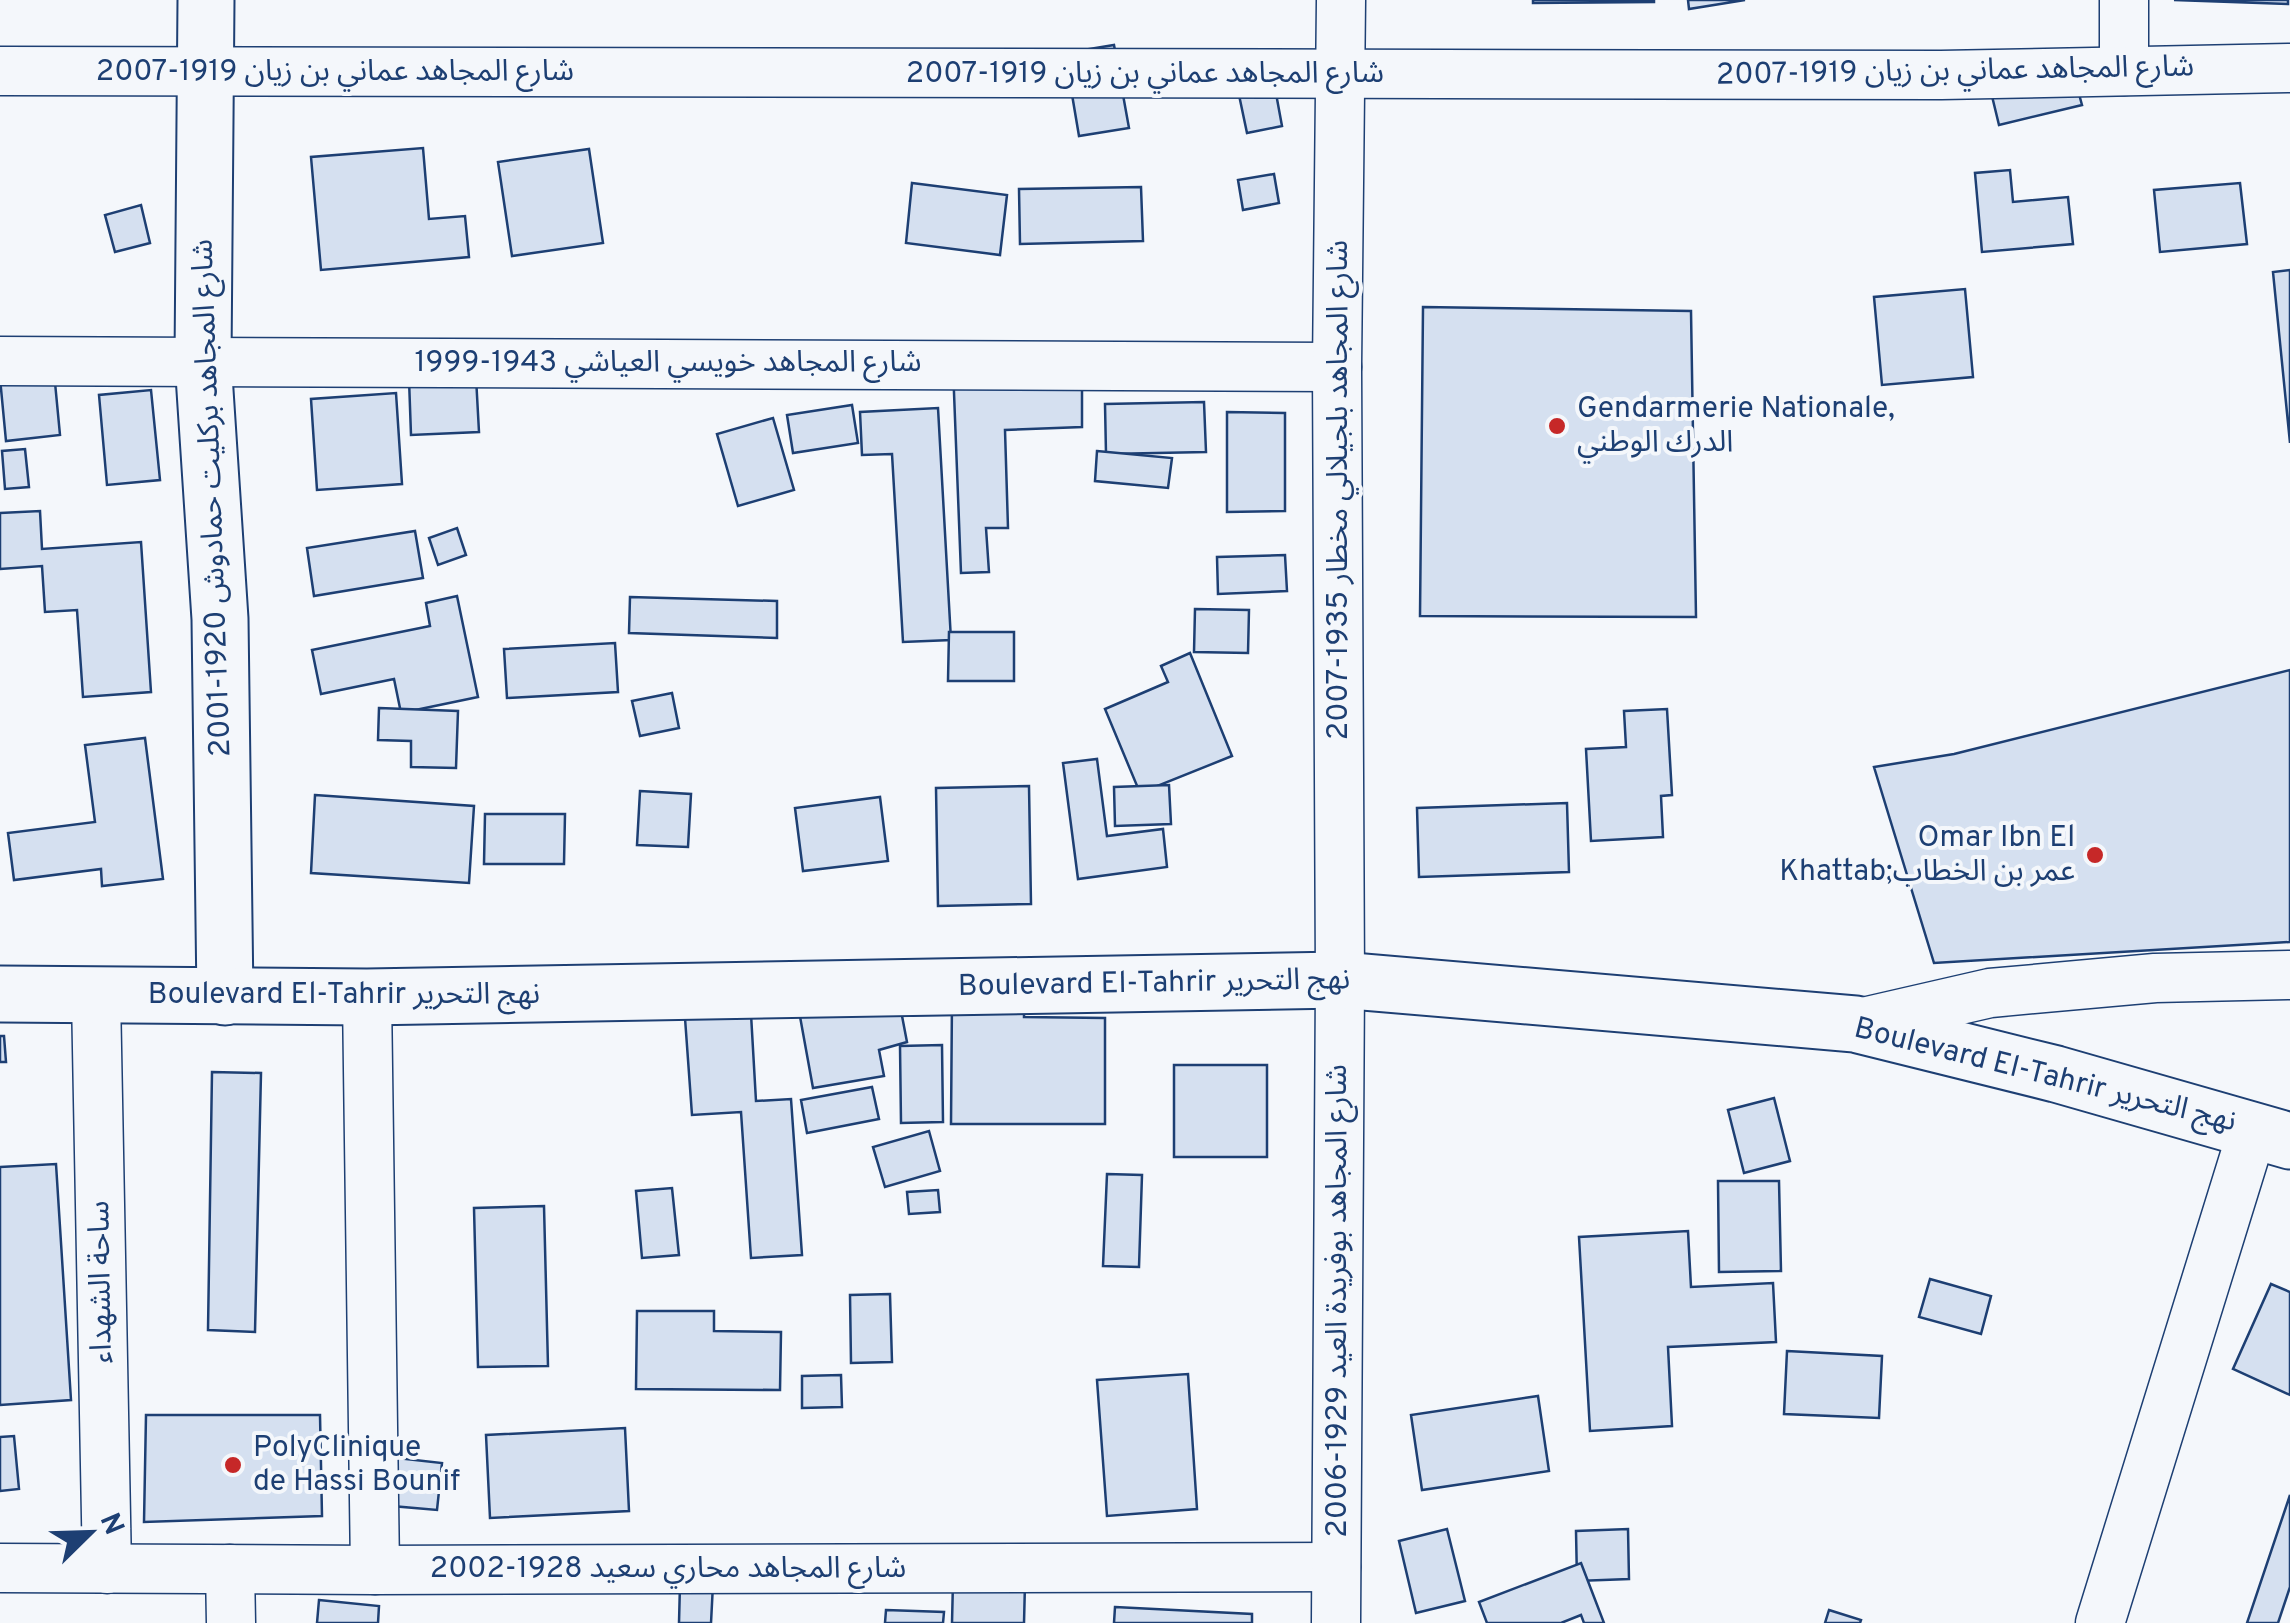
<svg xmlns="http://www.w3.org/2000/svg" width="2290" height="1623" font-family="Overpass,'Noto Sans Arabic',sans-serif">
	<rect width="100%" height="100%" fill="#f4f7fb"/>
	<!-- building -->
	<g fill="#d5e0f0" stroke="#1d3f73" stroke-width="2.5">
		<path d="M1533,0H1654V2L1533,3Z"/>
		<path d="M1688,0H1745L1689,9Z"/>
		<path d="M2174,0H2288V4Z"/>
		<path d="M1114,45L1129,128L1079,136L1065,53Z"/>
		<path d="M2073,72L2082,105L1999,125L1991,92Z"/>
		<path d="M1275,88L1282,126L1247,133L1239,95Z"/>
		<path d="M423,148L429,219L465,216L469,257L321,270L311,157Z"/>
		<path d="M589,149L603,243L512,256L498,162Z"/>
		<path d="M2010,170L2013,202L2068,197L2073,244L1982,252L1975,173Z"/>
		<path d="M1274,174L1279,203L1243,210L1238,180Z"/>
		<path d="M912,183L1007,195L1000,255L906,243Z"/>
		<path d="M2240,183L2247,244L2160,252L2154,190Z"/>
		<path d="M1141,187L1143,241L1020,244L1019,189Z"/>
		<path d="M141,205L150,243L115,252L105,215Z"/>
		<path d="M2290,270V443L2273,272Z"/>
		<path d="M1965,289L1973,377L1882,385L1874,297Z"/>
		<path d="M1423,307L1691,311L1696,617L1420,616Z"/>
		<path d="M953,367L1082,385V427L1005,430L1008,528H986L989,572L961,573Z"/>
		<path d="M54,372L60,435L6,441L0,378Z"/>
		<path d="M476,377L479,432L411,435L409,379Z"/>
		<path d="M151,390L160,480L107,485L99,395Z"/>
		<path d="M396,393L402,484L317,490L311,399Z"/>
		<path d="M1204,402L1206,452L1106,454L1105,404Z"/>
		<path d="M852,405L858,443L793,453L787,415Z"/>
		<path d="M938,408L951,640L903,642L892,454L862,455L860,412Z"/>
		<path d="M1227,412L1285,413V511L1227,512Z"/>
		<path d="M773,418L794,490L738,506L717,434Z"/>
		<path d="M25,449L29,487L5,489L2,451Z"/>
		<path d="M1097,451L1172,458L1168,488L1095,481Z"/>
		<path d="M40,511L42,549L141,542L151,692L83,697L77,610L45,612L42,566L0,569V513Z"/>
		<path d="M457,528L466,555L438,565L429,538Z"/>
		<path d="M415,531L423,578L314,596L307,548Z"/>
		<path d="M1285,555L1287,591L1218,594L1217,557Z"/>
		<path d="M457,596L478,697L401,713L394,679L321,694L312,650L430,626L426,603Z"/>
		<path d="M630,597L777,601V638L629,633Z"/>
		<path d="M1195,609L1249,610L1248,653L1194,652Z"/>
		<path d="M949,632H1014V681H948Z"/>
		<path d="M615,643L618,692L507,698L504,649Z"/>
		<path d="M1190,653L1232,756L1140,793L1105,709L1168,682L1161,666Z"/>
		<path d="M2290,670V942L1934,963L1874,767L1954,754Z"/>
		<path d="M672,693L679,728L640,736L632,701Z"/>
		<path d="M379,708L458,711L456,768L411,767V741L378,740Z"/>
		<path d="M1667,709L1672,795L1661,796L1663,837L1591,841L1586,749L1626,747L1624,711Z"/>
		<path d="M145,738L163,879L102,886L101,869L14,880L8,833L95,822L85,745Z"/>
		<path d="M1097,759L1107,836L1163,829L1167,867L1078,879L1063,763Z"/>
		<path d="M1169,785L1171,824L1115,826L1114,787Z"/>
		<path d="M1029,786L1031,904L938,906L936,788Z"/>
		<path d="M640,791L691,794L688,847L637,845Z"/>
		<path d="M315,795L474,806L469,883L311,873Z"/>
		<path d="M880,797L888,861L803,871L795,808Z"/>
		<path d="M1567,803L1569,872L1419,877L1417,808Z"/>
		<path d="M485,814H565L564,864H484Z"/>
		<path d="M898,995L907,1042L879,1050L884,1076L813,1088L797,1000Z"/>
		<path d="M952,998L1024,999V1017L1105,1018V1124H951Z"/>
		<path d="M751,1014L756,1101L791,1099L802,1255L751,1258L741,1112L692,1115L685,1018Z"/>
		<path d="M0,1036H4L6,1062H0Z"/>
		<path d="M942,1045L943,1122L901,1123L900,1046Z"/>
		<rect x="1174" y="1065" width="93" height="92"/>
		<path d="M212,1072L261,1073L255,1332L208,1330Z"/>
		<path d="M872,1087L879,1119L807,1133L801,1100Z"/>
		<path d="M1774,1098L1790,1161L1744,1173L1728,1110Z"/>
		<path d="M929,1131L940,1171L885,1187L873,1147Z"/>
		<path d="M56,1164L71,1400L0,1405V1167Z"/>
		<path d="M1107,1174L1142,1175L1139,1267L1103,1266Z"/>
		<path d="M1718,1181H1779L1781,1271L1719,1272Z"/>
		<path d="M672,1188L679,1255L642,1258L636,1191Z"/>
		<path d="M938,1190L940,1212L909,1214L907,1192Z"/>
		<path d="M544,1206L548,1366L478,1367L474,1208Z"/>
		<path d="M1688,1231L1691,1287L1773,1283L1776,1342L1668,1347L1672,1426L1590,1431L1579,1237Z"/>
		<path d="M1930,1279L1991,1296L1981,1334L1919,1317Z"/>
		<path d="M2271,1284L2290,1292V1395L2233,1369Z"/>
		<path d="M890,1294L892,1362L851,1363L850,1295Z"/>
		<path d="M637,1311H714V1331L781,1332L780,1390L636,1389Z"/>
		<path d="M1787,1351L1882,1356L1879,1418L1784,1414Z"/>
		<path d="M1188,1374L1197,1509L1107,1516L1097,1380Z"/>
		<path d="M841,1375L842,1407L802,1408V1376Z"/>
		<path d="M1538,1396L1549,1471L1422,1490L1411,1415Z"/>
		<path d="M146,1415H320L322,1516L144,1522Z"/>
		<path d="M625,1428L629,1511L490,1518L486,1435Z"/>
		<path d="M14,1436L19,1489L0,1491V1437Z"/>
		<path d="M397,1458L442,1463L437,1510L392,1506Z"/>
		<path d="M2290,1495V1587L2278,1623H2247Z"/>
		<path d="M1447,1529L1465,1601L1416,1613L1399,1541Z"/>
		<path d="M1628,1529L1629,1579L1577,1581L1576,1531Z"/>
		<path d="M1581,1563L1604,1623H1584L1581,1615L1561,1623H1487L1479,1602Z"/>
		<path d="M953,1581L1025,1583L1024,1623H952Z"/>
		<path d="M680,1584H713L711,1623H679Z"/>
		<path d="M319,1600L379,1606L378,1623H317Z"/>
		<path d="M1115,1607L1252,1614V1623H1114Z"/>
		<path d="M886,1610L944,1612L943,1623H885Z"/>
		<path d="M1829,1610L1861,1620L1860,1623H1825Z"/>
	</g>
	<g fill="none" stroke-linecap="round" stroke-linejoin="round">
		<defs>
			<g id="minor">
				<path d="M2124,0V71"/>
				<path d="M0,71L1941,75L2290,68"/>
				<path d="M0,361L1337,367"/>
				<path d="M96,996L107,1569"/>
				<path d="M367,997L375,1570"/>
				<path d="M1855,1024L1990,993L2155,978L2290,975"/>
				<path d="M0,1568L375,1570L1336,1567"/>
				<path d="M230,1569L231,1623"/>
				<path d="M1336,1623L1340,980L1337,367L1341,0"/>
				<path d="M2100,1623L2253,1129"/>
			</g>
			<path id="tertiary" d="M206,0L203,360L220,619L225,997"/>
			<path id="secondary" d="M0,994L367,997L1340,980L1855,1024L2056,1074L2290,1141"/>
		</defs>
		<!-- minor casing -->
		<use href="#minor" stroke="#1d3f73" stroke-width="51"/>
		<!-- tertiary casing -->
		<use href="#tertiary" stroke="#1d3f73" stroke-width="59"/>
		<!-- secondary casing -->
		<use href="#secondary" stroke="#1d3f73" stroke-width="59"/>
		<!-- minor -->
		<use href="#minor" stroke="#f4f7fb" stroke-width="48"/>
		<!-- tertiary -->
		<use href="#tertiary" stroke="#f4f7fb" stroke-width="55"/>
		<!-- secondary -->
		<use href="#secondary" stroke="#f4f7fb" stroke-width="55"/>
	</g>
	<!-- markers -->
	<g fill="#c62828" stroke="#f4f7fb" stroke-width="4">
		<circle cx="1557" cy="426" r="10"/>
		<circle cx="2095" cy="855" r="10"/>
		<circle cx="233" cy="1465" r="10"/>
	</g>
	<g text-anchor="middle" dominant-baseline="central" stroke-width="8" stroke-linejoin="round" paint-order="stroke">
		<!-- street labels -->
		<g font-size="30" fill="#1d3f73" stroke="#f4f7fb">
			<text x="335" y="72">شارع المجاهد عماني بن زيان 1919-2007</text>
			<text transform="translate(1955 72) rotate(-1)">شارع المجاهد عماني بن زيان 1919-2007</text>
			<text x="1145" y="74">شارع المجاهد عماني بن زيان 1919-2007</text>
			<text x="668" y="363">شارع المجاهد خويسي العياشي 1943-1999</text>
			<text transform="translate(1339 490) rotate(-90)">شارع المجاهد بلجيلالي مخطار 1935-2007</text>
			<text transform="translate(213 498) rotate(-92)">شارع المجاهد بركليت حمادوش 1920-2001</text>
			<text transform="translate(1154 984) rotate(-1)">Boulevard El-Tahrir نهج التحرير</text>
			<text x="344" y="995">Boulevard El-Tahrir نهج التحرير</text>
			<text transform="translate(2045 1076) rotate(14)">Boulevard El-Tahrir نهج التحرير</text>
			<text transform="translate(102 1282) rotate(-91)">ساحة الشهداء</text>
			<text transform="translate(1338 1301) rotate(-90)">شارع المجاهد بوفريدة العيد 1929-2006</text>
			<text x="668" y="1569">شارع المجاهد محاري سعيد 1928-2002</text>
		</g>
		<!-- poi labels -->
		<g font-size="30" fill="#1d3f73" stroke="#f4f7fb" text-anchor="start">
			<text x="1577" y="409">Gendarmerie Nationale,<tspan x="1577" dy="34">الدرك الوطني</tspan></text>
			<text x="2075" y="838" text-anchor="end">Omar Ibn El<tspan x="2075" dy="34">Khattab;عمر بن الخطاب</tspan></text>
			<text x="253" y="1448">PolyClinique<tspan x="253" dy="34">de Hassi Bounif</tspan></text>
		</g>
	</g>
	<!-- north arrow -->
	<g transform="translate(90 1533) rotate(67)" stroke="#f4f7fb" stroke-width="8" paint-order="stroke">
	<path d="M0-8L18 38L0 25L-18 38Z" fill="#1d3f73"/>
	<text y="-15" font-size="28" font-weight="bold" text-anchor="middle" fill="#1d3f73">N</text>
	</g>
</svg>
